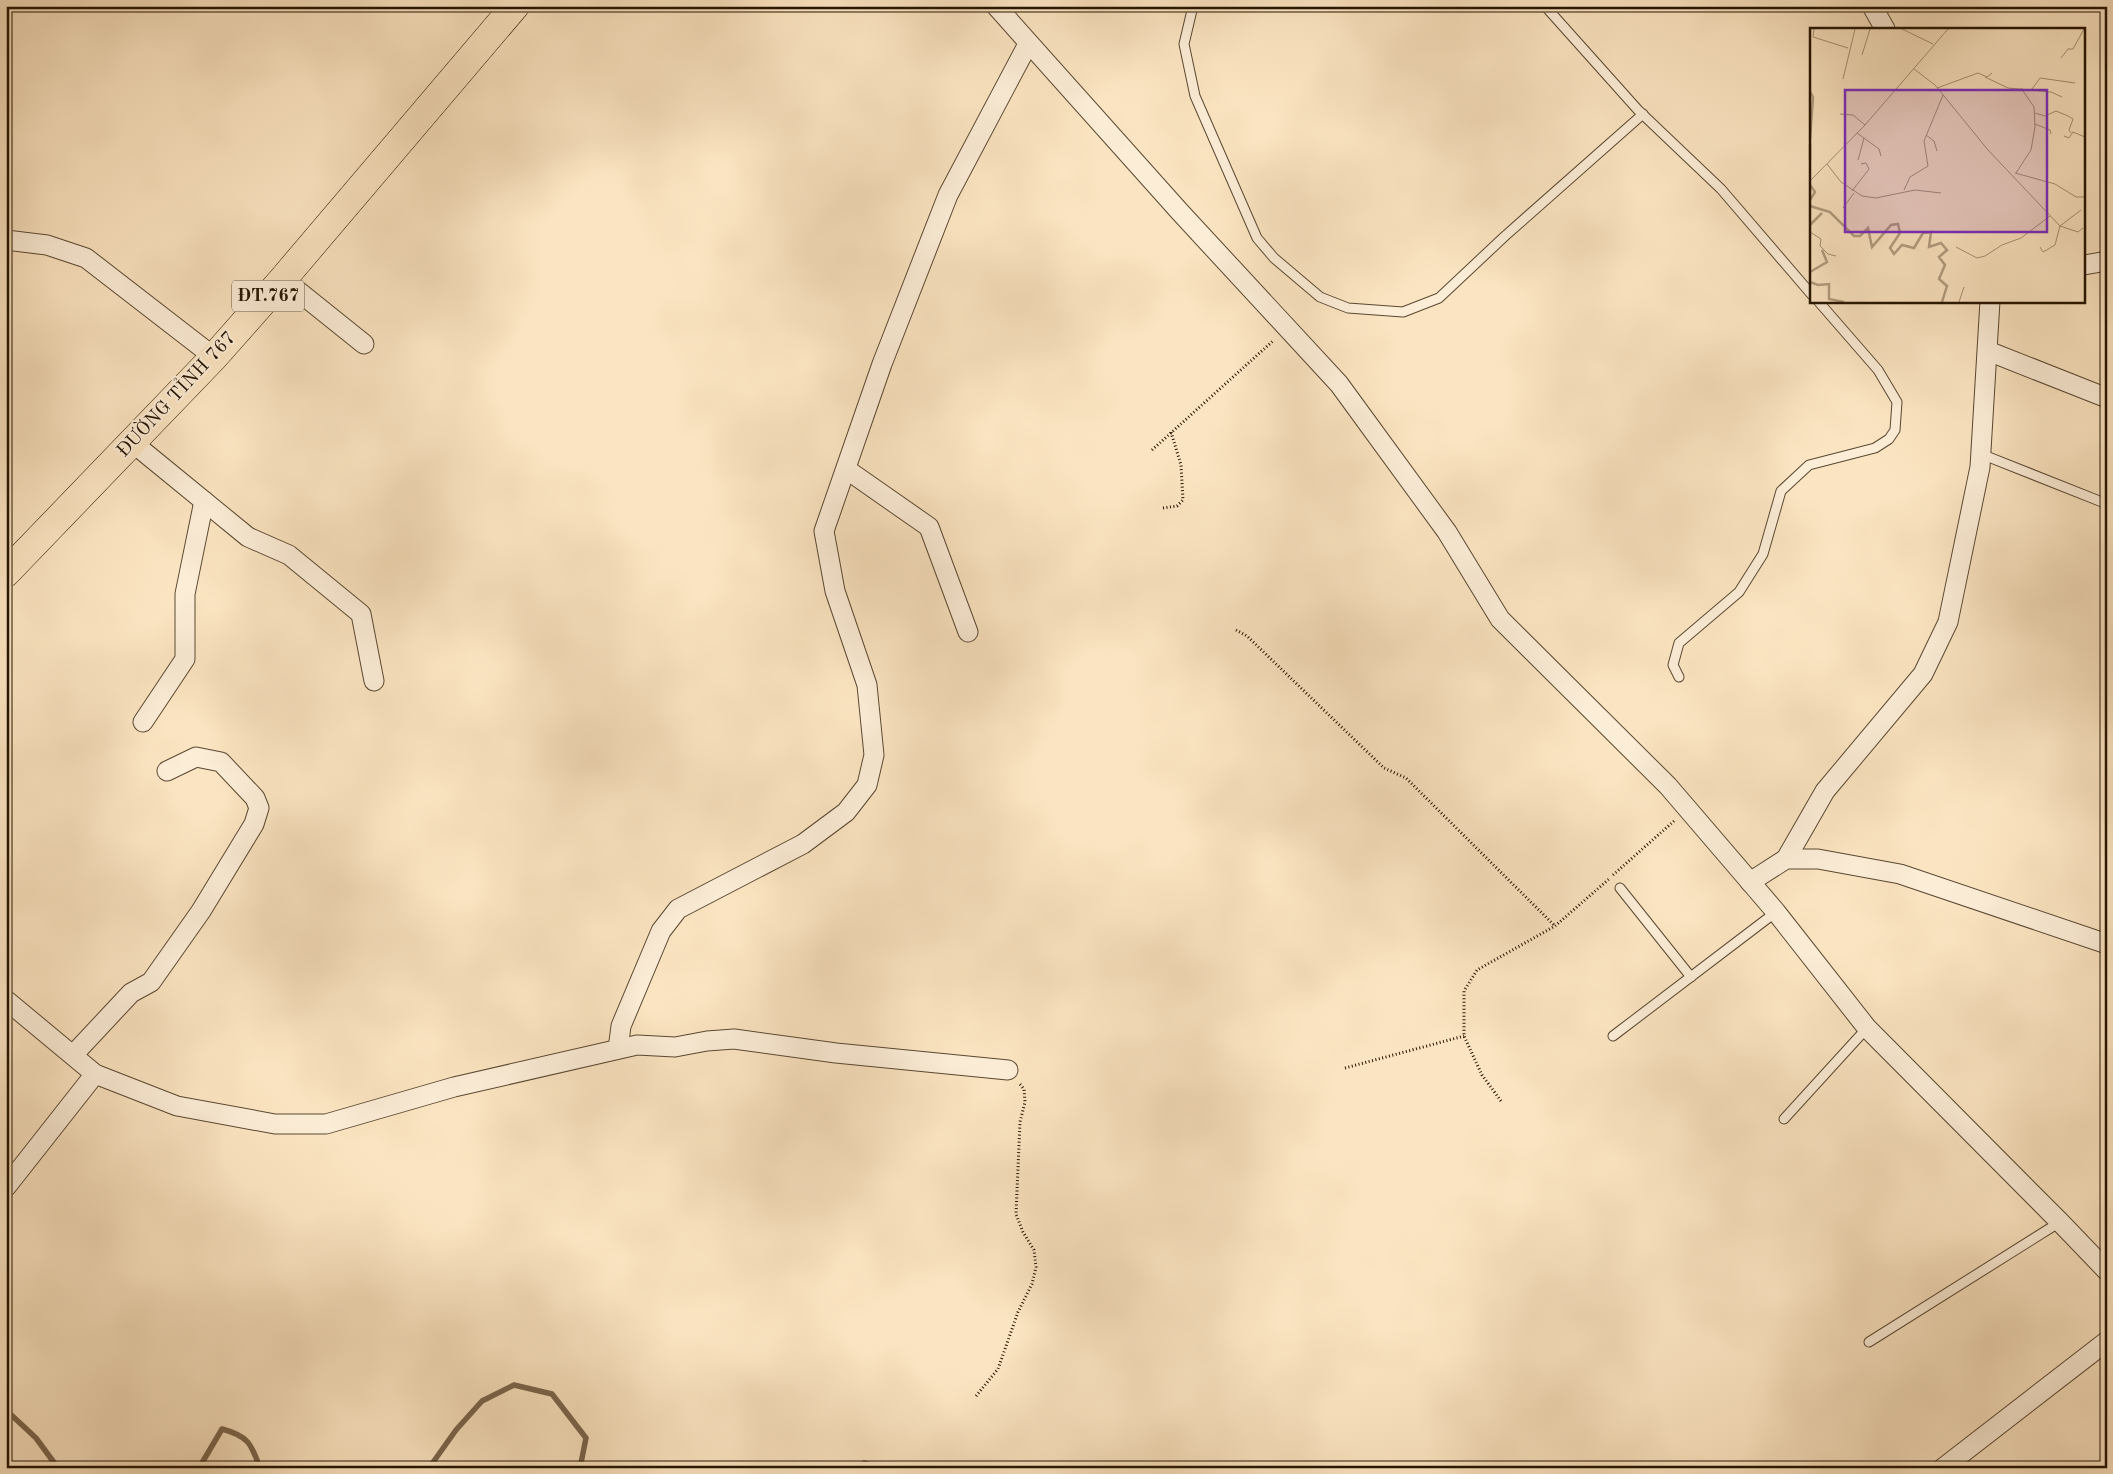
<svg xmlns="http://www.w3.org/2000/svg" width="2113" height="1474" font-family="'Old Standard TT',serif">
	<rect width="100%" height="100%" fill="#fbe4c1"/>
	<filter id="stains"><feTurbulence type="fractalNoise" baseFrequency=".004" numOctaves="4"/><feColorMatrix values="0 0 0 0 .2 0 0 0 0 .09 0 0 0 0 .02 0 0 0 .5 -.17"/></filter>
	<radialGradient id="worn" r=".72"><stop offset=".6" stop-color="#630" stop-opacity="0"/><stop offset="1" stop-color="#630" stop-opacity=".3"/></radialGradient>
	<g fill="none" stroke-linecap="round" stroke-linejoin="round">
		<!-- stream -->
		<g stroke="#7a664d" stroke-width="5.5">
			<path d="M6,1410L36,1438L58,1468"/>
			<path d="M199,1468L222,1429C248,1436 251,1443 260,1468"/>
			<path d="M429,1468L456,1430L482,1401L514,1385L552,1394L586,1438L580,1468"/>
			<path d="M858,1468L864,1463L881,1468"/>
		</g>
		<defs>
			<g id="service">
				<path d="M1193,6L1184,44L1195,96L1257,238L1274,258L1320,297L1348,308L1403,312L1439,298L1505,236L1643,114"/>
				<path d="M1545,6L1638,110L1721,189L1812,295"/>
				<path d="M1981,454L2107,504"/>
				<path d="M1679,677L1673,665L1679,643L1739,592L1763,554L1781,491L1809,465L1875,448L1889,439L1895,430L1897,402L1878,370L1818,301"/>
				<path d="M1620,888L1691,977"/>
				<path d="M1613,1036L1776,912"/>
				<path d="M1784,1119L1867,1028"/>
				<path d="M1869,1342L2060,1222"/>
			</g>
			<g id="minor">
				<path d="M996,6L1180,212L1339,384L1447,532L1500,619L1668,786L1776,912L1867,1028L2060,1222L2107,1271"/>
				<path d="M1872,6L1885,29"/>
				<path d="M6,240L47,245L86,258L214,357"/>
				<path d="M2084,265L2107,261"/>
				<path d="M283,279L364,344"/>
				<path d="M1988,351L2107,398"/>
				<path d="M133,443L248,537L289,555L361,614L374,681"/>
				<path d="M846,469L929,527L968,632"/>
				<path d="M143,722L185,659V594L204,501"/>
				<path d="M1786,859L1825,791L1923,674L1948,622L1980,467L1990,301"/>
				<path d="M1750,882L1786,859H1818L1900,874L2107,944"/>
				<path d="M6,1000L95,1074L177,1106L275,1124H326L454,1087L637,1045L675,1047L707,1041L734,1039L836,1053L1008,1070"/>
				<path d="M618,1049L621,1026L661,931L678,909L803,844L846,812L867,785L874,755L867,685L835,591L824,531L882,364L948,195L1028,44"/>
				<path d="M73,1055L131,993L151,982L201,911L254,824L259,808L255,798L221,762L196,757L167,771"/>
				<path d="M6,1187L95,1074"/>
				<path d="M1943,1468L2107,1341"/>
			</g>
			<path id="primary" d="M6,573L214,357L283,279L515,6"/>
		</defs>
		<!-- service casing -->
		<use href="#service" stroke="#5a4831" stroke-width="11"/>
		<!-- minor casing -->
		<use href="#minor" stroke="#5a4831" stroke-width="21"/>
		<!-- primary casing -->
		<use href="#primary" stroke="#251401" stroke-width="29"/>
		<!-- path -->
		<g stroke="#251401" stroke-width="3" stroke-dasharray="1 2.5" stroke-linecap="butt">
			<path d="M1152,450L1274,340"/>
			<path d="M1163,508L1177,506L1183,500L1181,465L1171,432"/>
			<path d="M1236,630L1247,636L1384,768L1406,778L1555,926"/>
			<path d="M1613,875L1674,821"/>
			<path d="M1345,1068L1464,1036"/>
			<path d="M1501,1101L1482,1075L1464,1036V991L1477,970L1555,926L1609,879"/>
			<path d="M976,1396L998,1369L1018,1312L1032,1284L1036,1267L1034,1250L1023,1232L1016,1214L1020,1122L1025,1102L1024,1089L1019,1083"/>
		</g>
		<!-- service -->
		<use href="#service" stroke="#fcedd7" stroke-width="9"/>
		<!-- minor -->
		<use href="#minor" stroke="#fcedd7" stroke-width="19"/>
		<!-- primary -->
		<use href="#primary" stroke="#fbe4c1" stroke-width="28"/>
	</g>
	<g text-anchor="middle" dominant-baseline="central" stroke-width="4" stroke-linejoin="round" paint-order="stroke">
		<!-- shield labels -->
		<rect fill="#fcedd7" stroke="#665541" stroke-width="1" x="232" y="280.5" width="72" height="31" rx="4"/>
		<g font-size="18" font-weight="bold" fill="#251401">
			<text x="268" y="296">ĐT.767</text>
		</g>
		<!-- street labels -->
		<g font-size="19" fill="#251401" stroke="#fcedd7">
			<text transform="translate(177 395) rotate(-47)">ĐƯỜNG TỈNH 767</text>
		</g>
	</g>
	<!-- overview -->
	<g transform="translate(1810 28)">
		<rect width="275" height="275" fill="#fbe4c1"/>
		<path fill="none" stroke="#b29d80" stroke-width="2.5" d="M0,64L3,69L0,111M0,116V132M0,157L5,164L0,172M0,178L20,184L44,208H50L58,200L62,219L81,197L88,196L90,205L80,220L84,226L92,217L104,220L113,205L121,204L119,219L131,215L137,222L129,229L135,237L129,251L137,258L132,274M0,197L12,185M0,244L17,234L12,222M0,254L8,257L19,256V271L34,274"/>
		<path fill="none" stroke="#a59174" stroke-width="1" d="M4,1L3,9L38,20M92,1L123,16M52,27L60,1M251,30L258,21H263L274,1M104,41L125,57L178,122L250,198L268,204L273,200M175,49L198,60L241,64L252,69M33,51L45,1M127,60L168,45L177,49L182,45M222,61L230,50L265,55M225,85L235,88L246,83L258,88L263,91L259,102L261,105M30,86L43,87L55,97M225,96L240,102L241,106M47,105L69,121L71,128M116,107L124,113L127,123M254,108L259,110L263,104L275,109M48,132L54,110M17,136L31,154L52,168L66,170L105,162L131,165M205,145L245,156L266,169H275M206,145L221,122L225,99L224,79L211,60M0,153L55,97L138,1M94,162L100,149L118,138L114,113L133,67M42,163L59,141L56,135L51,136M33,180L44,165M0,204L11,211L10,218L18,226L26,228M146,219L167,230L175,228L192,217L211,210L240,188M230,219L233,224L245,217L250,198L271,182M149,274L154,259"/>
		<path fill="#7b2cbf" fill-opacity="0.15" stroke="#7b2cbf" stroke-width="2.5" d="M35,62H237V204H35Z"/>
		<rect width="275" height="275" fill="none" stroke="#251401" stroke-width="2.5"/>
	</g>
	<!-- margin -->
	<rect width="2113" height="1474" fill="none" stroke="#fbe4c1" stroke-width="25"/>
	<rect x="8" y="8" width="2098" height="1459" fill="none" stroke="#251401" stroke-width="2.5"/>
	<rect x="12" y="12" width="2088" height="1449" fill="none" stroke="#251401"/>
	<rect width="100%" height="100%" filter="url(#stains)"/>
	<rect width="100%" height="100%" fill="url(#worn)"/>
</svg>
